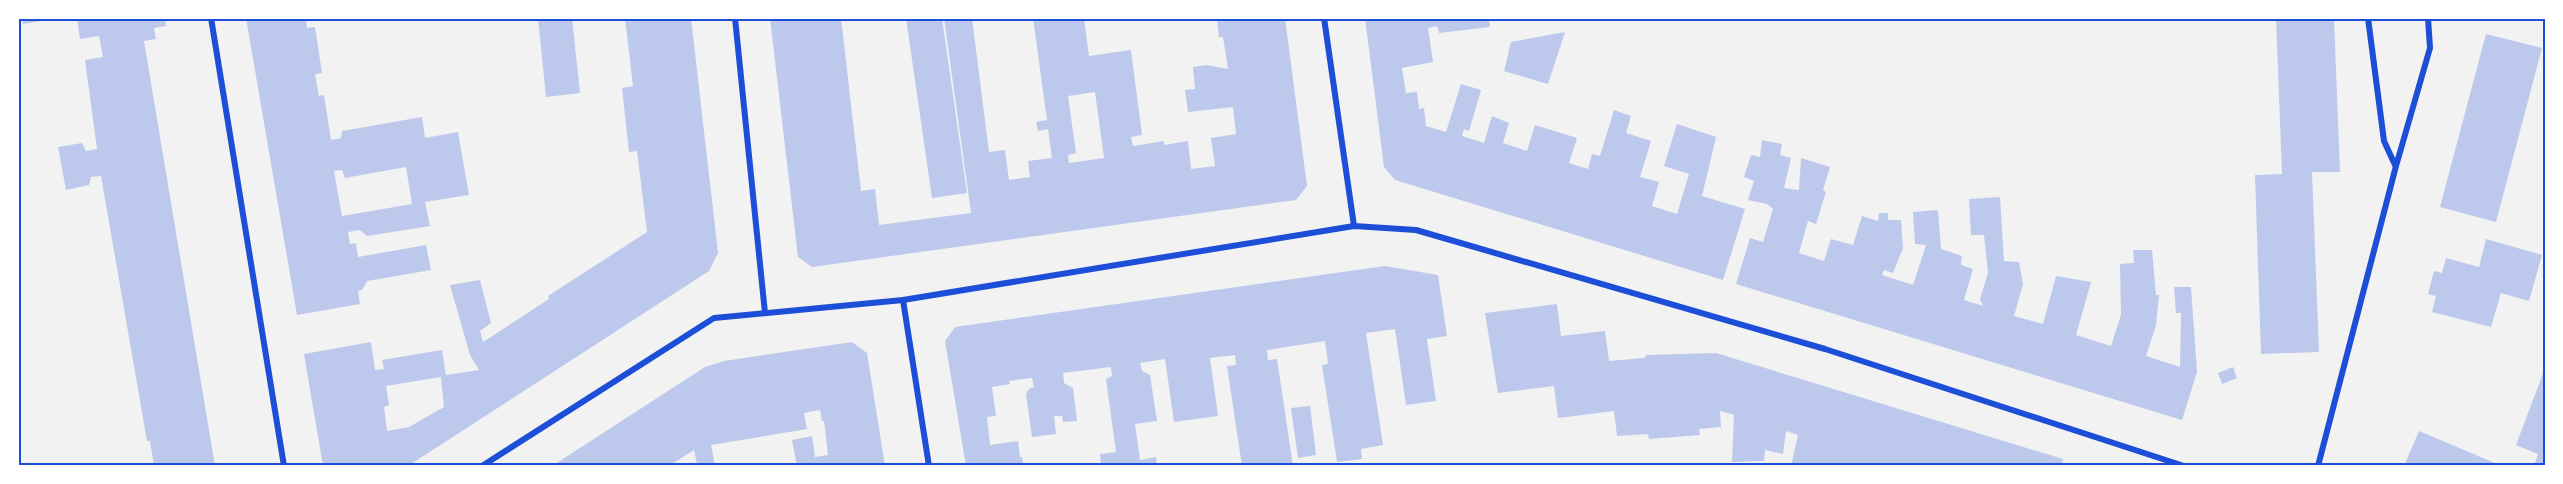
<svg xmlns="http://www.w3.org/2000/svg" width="2563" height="484" font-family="'DM Sans',sans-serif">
	<rect width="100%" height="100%" fill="#f2f2f2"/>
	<!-- building -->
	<g fill="#bdc9ec" fill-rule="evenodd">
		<path d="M22,18H54V19L23,24Z"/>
		<path d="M77,18H165L166,26L154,28L156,39L144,41L215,466H154L150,441H147L101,176L91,177L89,185L66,190L58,147L82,143L86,151L97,149L85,60L103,57L99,36L80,39Z"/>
		<path d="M246,18H306L307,28L315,27L322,73L315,74L319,96L324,95L331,140L341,138L342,131L422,117L425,138L458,132L469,195L425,202L430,226L367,236L360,230L348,232L350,244L356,243L358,257L426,245L431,270L367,281L362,290L358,291L360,304L297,315ZM406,167L412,204L342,216L334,171L342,170L345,178Z"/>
		<path d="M538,18H572L580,93L546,97Z"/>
		<path d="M625,18H691L718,253L709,271L408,466H323L304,354L371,342L375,370L384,369L382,360L442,350L446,375L479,370L470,355L450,285L480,280L491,323L480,331L483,342L549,299L548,296L647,232L637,151L629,152L622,88L633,86ZM441,377L444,407L409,427L387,431L384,407L389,405L386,386Z"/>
		<path d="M770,18H841L861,191L875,189L879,225L971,213L944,18H972L989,152L1005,150L1009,180L1030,177L1028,161L1052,158L1048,129L1038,131L1036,122L1047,120L1033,18H1084L1089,56L1131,50L1142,135L1131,137L1133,146L1164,141V145L1188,141L1191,169L1215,166L1211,138L1236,134L1233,107L1188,112L1185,90L1195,89L1193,67L1206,65L1228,69L1223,37H1219L1217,18H1285L1307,186L1296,200L812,267L798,257ZM1095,92L1104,158L1069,163L1068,155L1076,153L1068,96Z"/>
		<path d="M906,18H942L967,193L932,198Z"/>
		<path d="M1365,18H1489L1490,27L1439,33L1437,26L1428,28L1433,62L1402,68L1406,93L1417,92L1419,109L1424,108L1426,126L1446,132L1461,84L1481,90L1469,131L1464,129L1462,136L1484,143L1492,116L1509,123L1503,143L1527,151L1535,125L1577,138L1569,163L1588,169L1592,154L1600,156L1614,110L1631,116L1626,133L1651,141L1640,177L1659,182L1652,206L1677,214L1689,174L1664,166L1677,124L1716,137L1702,196L1745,209L1723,280L1395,180L1384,167Z"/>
		<path d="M2276,18H2334L2340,172H2312L2319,352L2261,354L2255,175L2282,174Z"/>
		<path d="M1565,32L1548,84L1504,71L1511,42Z"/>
		<path d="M2486,34L2542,48L2496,222L2440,207Z"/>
		<path d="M1762,140L1782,144L1780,155L1791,158L1784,188L1799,190L1801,158L1830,167L1823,190L1826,192L1816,224L1808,221L1799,253L1824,261L1831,239L1853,245L1862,216L1878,221L1879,213H1888V220H1901L1903,248L1893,273L1884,270L1882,275L1913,285L1926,245L1915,244L1913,212L1938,210L1941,249L1962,256L1961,265L1973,269L1964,300L1983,306L1980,299L1988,273L1984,235H1971L1969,199L2000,197L2004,261L2019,262L2023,284L2014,316L2043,324L2056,276L2091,282L2076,335L2111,346L2121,315L2120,264L2134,263L2133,250H2152L2156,295H2159L2156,325L2146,356L2180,367L2181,313H2176L2174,287H2191L2197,372L2182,420L1736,284L1750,238L1763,242L1773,209L1767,204L1748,200L1754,181L1744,177L1751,155L1760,157Z"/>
		<path d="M2486,239L2542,255L2529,301L2501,293L2491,327L2432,312L2436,296L2428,294L2434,271L2442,273L2446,258L2479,267Z"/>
		<path d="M1385,266L1438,275L1447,336L1427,339L1436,401L1406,405L1395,329L1366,333L1383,445L1361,449L1362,459L1337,462L1322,365L1328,364L1325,341L1267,350L1268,360L1277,359L1293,466H1242L1227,366L1236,365L1235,355L1210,358L1218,416L1174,422L1165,359L1140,363L1142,371L1150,375L1157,421L1135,424L1140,460L1156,457L1157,466H1101L1100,454L1116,452L1106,379L1112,376L1111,367L1063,373L1064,383L1073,388L1077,421L1063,422L1062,416H1054L1056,434L1032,437L1026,394L1030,388L1034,387L1032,378L1009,381L1010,384L992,387L996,416L987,417L990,445L1018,441L1020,457H1022L1024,466H966L945,341L955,327Z"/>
		<path d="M1557,304L1561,336L1605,331L1609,361L1644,358L1647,355L1716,353L2063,459L2062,466H1791L1798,435L1786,431L1783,454L1765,450L1764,461L1732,462L1734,415L1720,411L1721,427L1699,429L1700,435L1649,439L1648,434L1617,436L1614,411L1558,418L1554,386L1498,393L1485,313Z"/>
		<path d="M852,342L867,353L885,466H797L792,440L812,436L815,457L828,455L824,421H822L820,410L804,413L807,429L711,445L715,466H690L697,464L694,450L669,466H552L705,367L724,361Z"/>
		<path d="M2233,367L2237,378L2222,384L2218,373Z"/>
		<path d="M2545,368V466H2534L2538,454L2516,445Z"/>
		<path d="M1310,406L1316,455L1298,458L1291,408Z"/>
		<path d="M2419,431L2502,466H2404Z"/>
	</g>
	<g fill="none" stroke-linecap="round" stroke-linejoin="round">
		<!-- minor -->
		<g stroke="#1d4ed8" stroke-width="6">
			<path d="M211,18L284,466"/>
			<path d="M735,18L765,313"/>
			<path d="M1324,18L1354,226"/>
			<path d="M2368,18L2384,141L2395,165"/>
			<path d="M903,300L929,466"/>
			<path d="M482,466L714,318L903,300L1354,226L1416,230L1825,349L2184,466"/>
			<path d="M2318,466L2396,166L2430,48L2428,18"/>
		</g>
	</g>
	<!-- border -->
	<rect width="2563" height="484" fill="none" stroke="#ffffff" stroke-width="39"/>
	<rect x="20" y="20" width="2524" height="444" fill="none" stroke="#1d4ed8" stroke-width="2"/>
</svg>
